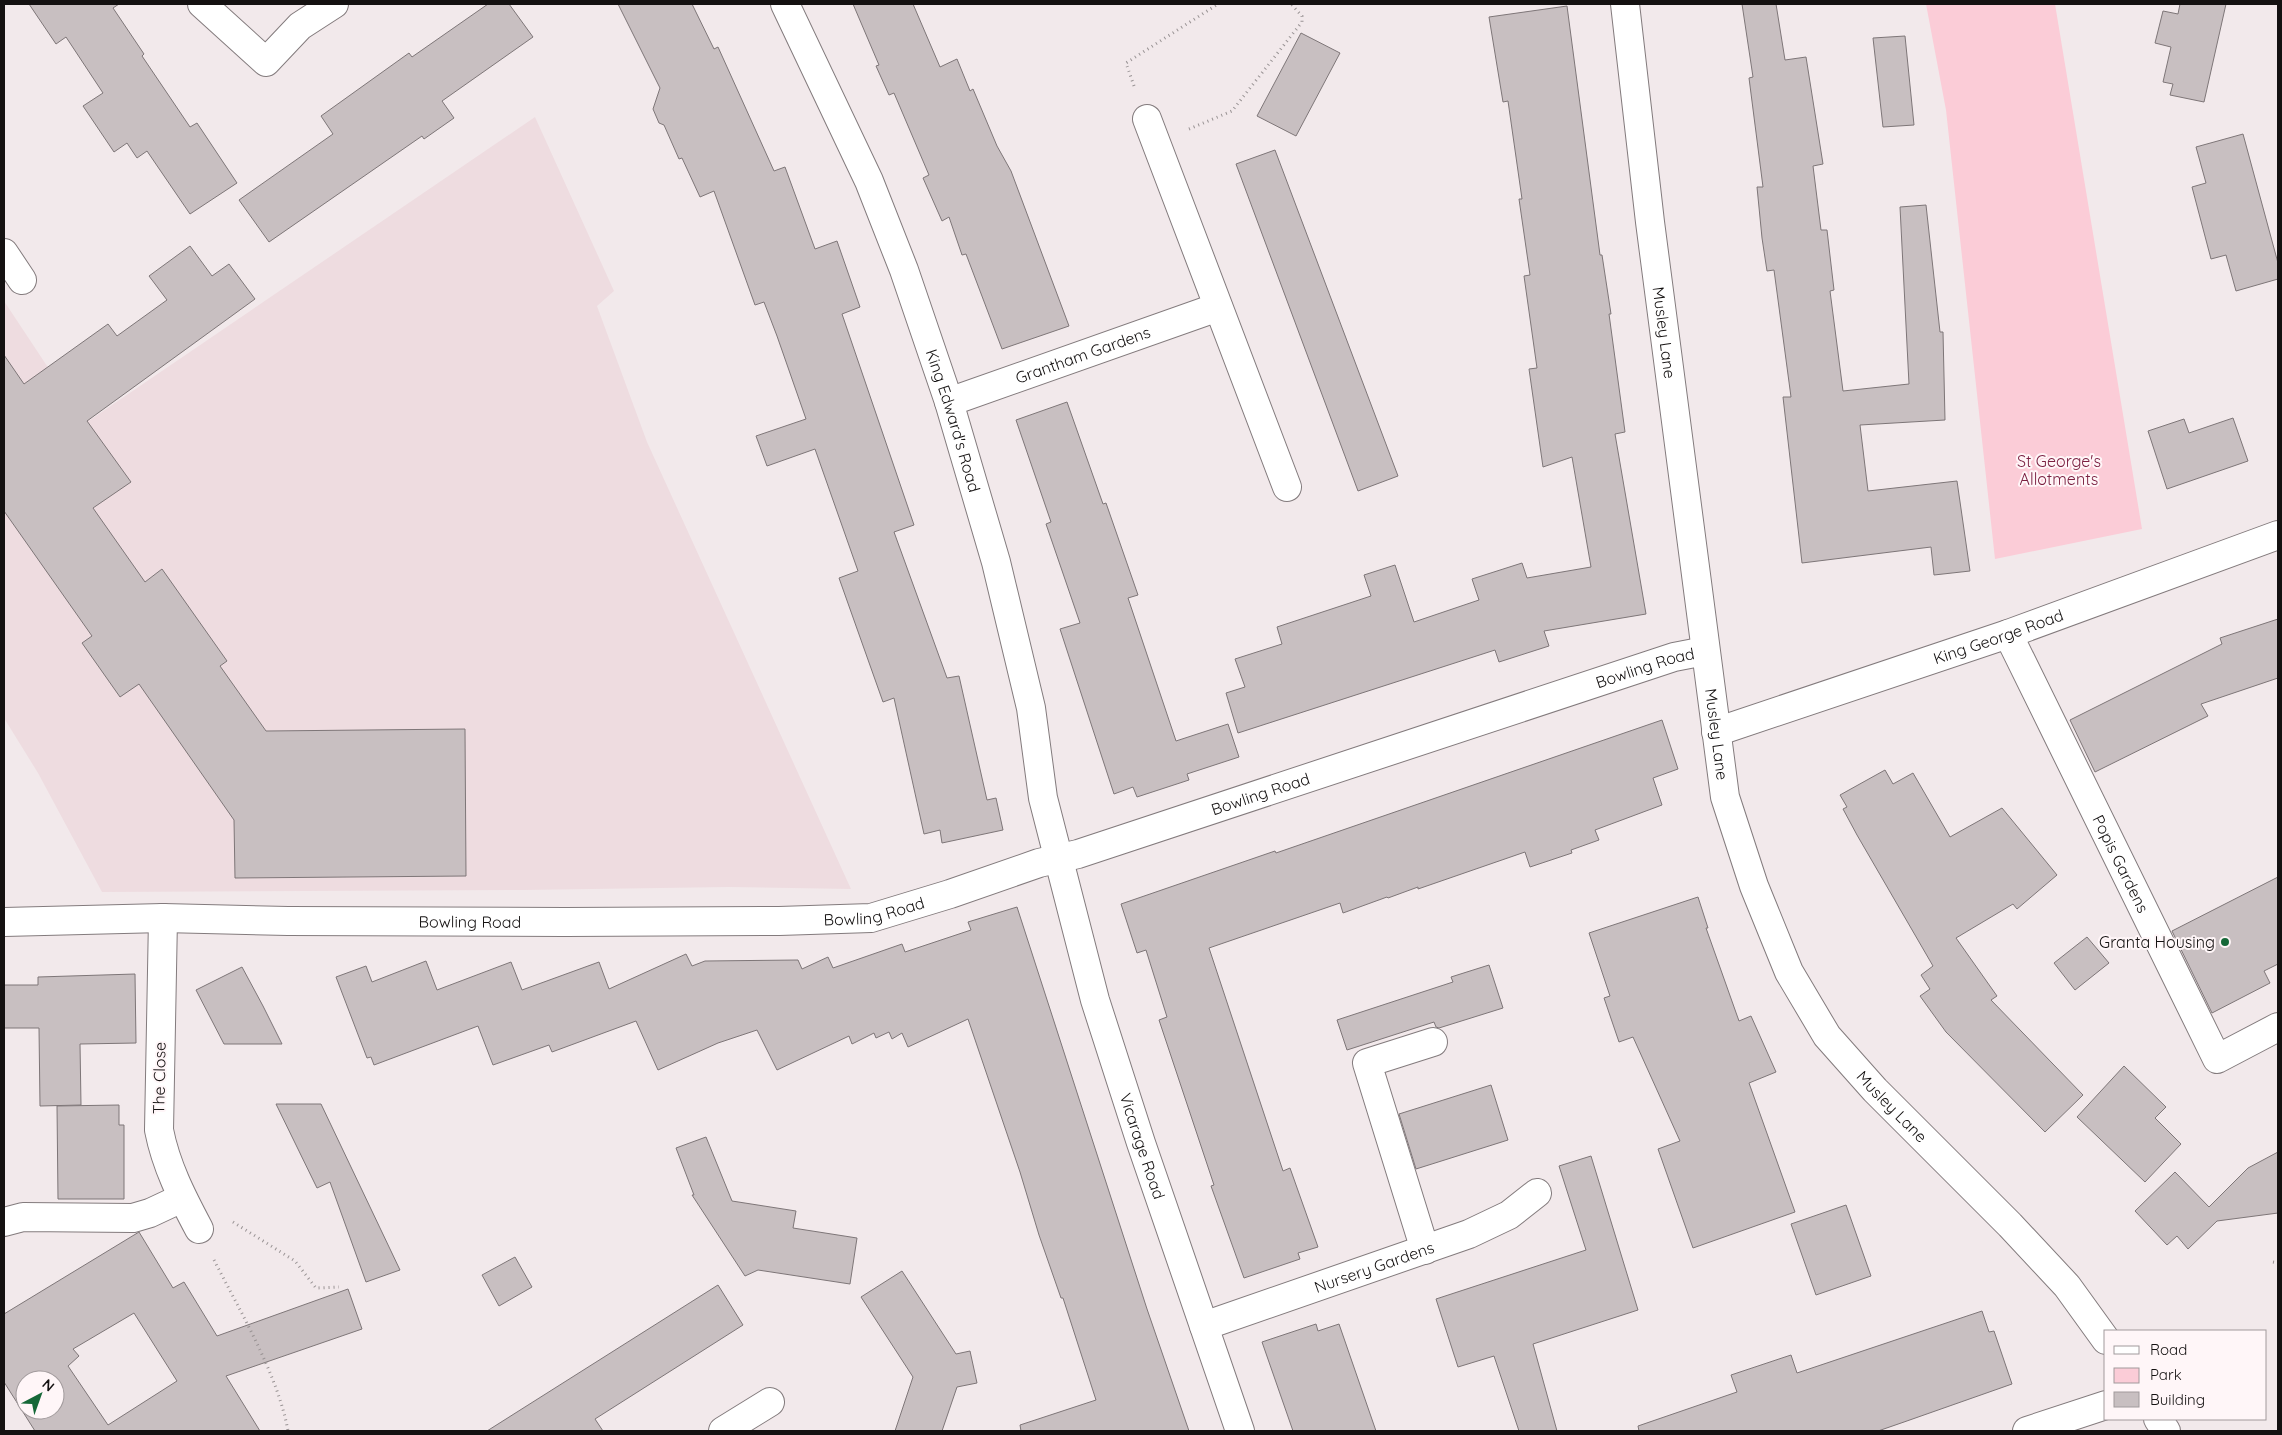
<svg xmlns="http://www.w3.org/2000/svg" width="2282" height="1435" font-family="Quicksand,sans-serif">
	<rect width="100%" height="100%" fill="#f2e9eb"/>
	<!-- built -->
	<path fill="#eedce0" d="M535,117L614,291L597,306L647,442L851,889L728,887L524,890L102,892L38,773L4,718V301L49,369L90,420Z"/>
	<!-- green -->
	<path fill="#fbccd7" d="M1926,4H2055L2142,529L1995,559L1946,110Z"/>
	<!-- building -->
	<g fill="#c8bfc1" stroke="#7e7678" fill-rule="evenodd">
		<path d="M29,4H119L113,8L144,54L142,56L190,127L197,123L237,183L190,214L147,151L137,158L127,143L114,152L83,106L103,93L66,37L56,44Z"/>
		<path d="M488,4H509L533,37L442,101L454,118L424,139L422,136L269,242L239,200L333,134L321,116L409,53L412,57Z"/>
		<path d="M618,4H692L714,49L718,47L774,171L785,167L815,249L837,241L860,307L842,314L914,525L894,532L947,678L959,676L987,800L996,798L1003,830L942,843L940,830L924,834L894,698L883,702L839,578L858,571L815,449L767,466L756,436L806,419L777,336L764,302L755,305L714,191L700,197L682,158L679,159L664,125L659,123L653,109L660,88Z"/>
		<path d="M853,4H913L940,67L957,59L970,91L973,89L997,146L1011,171L1069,326L1002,349L966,254L962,255L949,217L942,221L923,178L929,175L894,93L889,95L876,66L879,65Z"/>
		<path d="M1742,4H1776L1785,60L1806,57L1823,164L1813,166L1821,230H1827L1834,290L1830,291L1843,391L1909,384L1900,207L1926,205L1940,332H1943L1945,420L1860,425L1868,491L1957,481L1970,571L1934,575L1931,547L1802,563L1783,397H1791L1774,270L1767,271L1762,238L1757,187H1763L1749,78L1753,77Z"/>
		<path d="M2180,4H2226L2204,102L2170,95L2173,84L2163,82L2171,47L2155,43L2163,11L2178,14Z"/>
		<path d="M1567,6L1600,255H1602L1611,314H1609L1625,432L1615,434L1646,614L1544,631L1549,646L1499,662L1495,650L1238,733L1226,693L1245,687L1235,659L1282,644L1277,627L1371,596L1364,575L1395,565L1414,622L1479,600L1472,579L1522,563L1527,578L1591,567L1572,457L1543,467L1529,369L1537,368L1524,276L1530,275L1519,199H1522L1508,101L1503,102L1489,17Z"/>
		<path d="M1301,33L1340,53L1296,136L1257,116Z"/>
		<path d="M1905,36L1914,125L1883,127L1873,38Z"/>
		<path d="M2243,134L2278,263V279L2236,291L2226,255L2211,259L2192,187L2206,183L2196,147Z"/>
		<path d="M1275,150L1398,476L1358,491L1236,164Z"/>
		<path d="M190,246L212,276L229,264L255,299L87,421L131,482L93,508L145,582L162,569L227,661L220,666L266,731L465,729L466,876L235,878L234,820L139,684L120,697L82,643L92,636L4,511V355L24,384L108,324L117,336L167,300L149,276Z"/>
		<path d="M1067,402L1103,504L1106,503L1138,595L1128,598L1176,741L1228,724L1239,757L1187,774L1189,780L1137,797L1133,787L1114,794L1060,629L1080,623L1046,524L1051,522L1016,420Z"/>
		<path d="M2233,418L2248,461L2167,489L2148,431L2184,419L2189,433Z"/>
		<path d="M2278,619V678L2201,704L2208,716L2095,772L2070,720L2222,644L2220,638Z"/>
		<path d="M1662,720L1678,769L1653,778L1662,805L1595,830L1599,840L1571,850L1572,853L1530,867L1525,852L1418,889V887L1388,898L1387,897L1343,913L1340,903L1209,948L1283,1171L1290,1168L1318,1247L1298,1253L1300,1259L1244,1278L1211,1186L1214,1185L1159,1020L1167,1017L1146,950L1137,953L1121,904L1275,851L1276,853Z"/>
		<path d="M1885,770L1893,784L1913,773L1950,837L2002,808L2057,875L2017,909L2013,904L1956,938L1997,996L1991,1000L2083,1095L2045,1132L1946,1032L1920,996L1930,989L1921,975L1933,966L1857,835L1843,809L1847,807L1840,795Z"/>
		<path d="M2278,877V964L2264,971L2270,983L2212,1013L2172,931Z"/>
		<path d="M1698,897L1708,928H1706L1739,1021L1751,1016L1776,1072L1749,1083L1795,1212L1693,1248L1658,1149L1680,1141L1633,1037L1619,1042L1604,998L1610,996L1589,933Z"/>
		<path d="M1017,907L1147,1309L1189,1431H1021L1020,1425L1096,1400L1063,1298H1061L1039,1235L1020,1172L968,1019L908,1047L902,1033L892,1039L889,1032L876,1038L874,1033L852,1044L849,1036L777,1070L757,1030L718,1043L658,1070L636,1021L552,1052L549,1045L493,1065L478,1026L374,1065L371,1057L367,1058L336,977L366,966L372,982L426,961L437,990L511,962L522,990L599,962L609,989L686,954L692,966L705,961L798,960L802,969L828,957L833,968L902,944L905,952L971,930L968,922Z"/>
		<path d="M2087,937L2109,963L2075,990L2054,963Z"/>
		<path d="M1489,965L1503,1008L1439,1028L1436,1027L1434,1022L1347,1050L1337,1020L1453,982L1451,977Z"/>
		<path d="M242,967L263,1006L282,1044H224L196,990Z"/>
		<path d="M135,974L136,1043L80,1044L81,1105L40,1106L39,1028H4V985H38V977Z"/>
		<path d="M2124,1066L2166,1107L2155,1118L2181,1144L2145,1182L2077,1117Z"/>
		<path d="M1491,1085L1508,1140L1416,1169L1399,1114Z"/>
		<path d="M276,1104H321L400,1270L366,1282L330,1182L317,1188Z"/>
		<path d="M119,1105V1125H124V1199H58L57,1106Z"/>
		<path d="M706,1137L732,1201L796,1211L793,1228L857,1238L850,1284L758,1270L745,1276L692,1195H694L676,1148Z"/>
		<path d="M2278,1152V1213L2217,1221L2188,1249L2177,1236L2167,1245L2135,1211L2175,1172L2209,1207L2248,1168Z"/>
		<path d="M1591,1156L1638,1310L1533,1344L1557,1431H1519L1494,1356L1458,1367L1436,1299L1586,1250L1559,1166Z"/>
		<path d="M1846,1205L1871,1276L1816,1295L1791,1224Z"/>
		<path d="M139,1232L173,1288L184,1282L217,1336L348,1289L362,1329L226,1376L260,1431H35L4,1382V1314ZM134,1313L177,1381L108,1425L68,1366L79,1356L73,1349ZM25,1380H55V1410H25Z"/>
		<path d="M515,1257L532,1287L499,1306L482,1275Z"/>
		<path d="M902,1271L956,1354L970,1351L977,1383L957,1387L942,1431H895L913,1377L861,1297Z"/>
		<path d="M718,1285L743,1325L595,1419L603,1431H487Z"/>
		<path d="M1982,1311L1989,1332L1994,1331L2012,1384L1904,1422L1878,1431H1639L1638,1426L1737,1392L1731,1375L1791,1355L1797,1373Z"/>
		<path d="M1316,1324L1318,1331L1339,1324L1376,1431H1293L1262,1342Z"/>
	</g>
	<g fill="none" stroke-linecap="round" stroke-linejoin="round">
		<defs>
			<g id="minor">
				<path d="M202,4L266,62L300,26L334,4"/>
				<path id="s1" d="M785,4L869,181L904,270L949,402L996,562L1031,708L1043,798L1095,1000L1141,1143L1240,1431"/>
				<path id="s2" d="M1625,4L1650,222L1725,797L1754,886L1789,972L1827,1036L1875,1090L2010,1225L2067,1286L2106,1340"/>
				<path d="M1147,119L1287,487"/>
				<path d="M4,253L22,280"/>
				<path id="s3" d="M949,402L1218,307"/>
				<path id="s4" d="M2008,634L2217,1059L2278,1027"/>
				<path id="s5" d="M1716,732L2008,634L2278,535"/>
				<path d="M163,918L159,1130C166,1166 182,1197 199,1229"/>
				<path id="s6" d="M4,922L163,918L288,921L565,922L779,921L871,918L950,894L1039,863L1078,854L1674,657L1705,651"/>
				<path d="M4,1222L23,1217L133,1218L150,1213L182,1198"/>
				<path d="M1425,1250L1367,1063L1433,1042"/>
				<path id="s7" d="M1204,1326L1469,1234L1509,1215L1537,1193"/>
				<path d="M2158,1419L2166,1431"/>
				<path d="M723,1431L770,1402"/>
				<path d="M2027,1431L2106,1405"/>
			</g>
		</defs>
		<!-- minor casing -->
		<use href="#minor" stroke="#837b7d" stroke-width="30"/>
		<!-- path -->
		<g stroke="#999394" stroke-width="3" stroke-dasharray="1 4" stroke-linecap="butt">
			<path d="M1134,86L1126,63L1218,4"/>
			<path d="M1189,129L1232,111L1302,22V16L1291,4"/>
			<path d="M233,1222L295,1261L316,1288L339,1287"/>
			<path d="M214,1260C240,1311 278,1375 288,1431"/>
			<path d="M2273,1262L2278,1263"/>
		</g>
		<!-- minor -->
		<use href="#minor" stroke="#fff" stroke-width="28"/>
	</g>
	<!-- markers -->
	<circle fill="#166838" stroke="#fff6f8" stroke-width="2" cx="2225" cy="942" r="5"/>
	<g text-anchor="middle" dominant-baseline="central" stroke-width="4" stroke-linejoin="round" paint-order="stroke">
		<!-- street labels -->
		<g font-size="16" fill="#141111" stroke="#fff6f8">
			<text stroke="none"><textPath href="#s2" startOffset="331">Musley Lane</textPath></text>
			<text stroke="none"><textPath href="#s3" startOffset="142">Grantham Gardens</textPath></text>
			<text stroke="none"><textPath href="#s1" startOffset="450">King Edward's Road</textPath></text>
			<text stroke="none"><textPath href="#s5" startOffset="298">King George Road</textPath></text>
			<text stroke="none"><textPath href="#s6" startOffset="1681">Bowling Road</textPath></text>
			<text stroke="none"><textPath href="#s2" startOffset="736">Musley Lane</textPath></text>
			<text stroke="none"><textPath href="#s6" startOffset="1276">Bowling Road</textPath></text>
			<text stroke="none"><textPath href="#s4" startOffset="256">Popis Gardens</textPath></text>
			<text stroke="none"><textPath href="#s6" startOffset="871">Bowling Road</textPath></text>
			<text stroke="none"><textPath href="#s6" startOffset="466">Bowling Road</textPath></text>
			<text transform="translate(159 1078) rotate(-89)">The Close</text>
			<text stroke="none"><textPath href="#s2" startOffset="1156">Musley Lane</textPath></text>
			<text stroke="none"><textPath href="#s1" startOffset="1201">Vicarage Road</textPath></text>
			<text stroke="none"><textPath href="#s7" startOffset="180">Nursery Gardens</textPath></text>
		</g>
		<!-- park labels -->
		<g font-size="16" fill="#7b2142" stroke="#fff6f8">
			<text x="2059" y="461">St George's<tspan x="2059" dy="18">Allotments</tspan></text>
		</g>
		<!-- poi labels -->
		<g font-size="16" fill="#141111" stroke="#fff6f8" text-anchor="end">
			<text x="2215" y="942">Granta Housing</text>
		</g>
	</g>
	<!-- border -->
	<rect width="2282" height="1435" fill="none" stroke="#141111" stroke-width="10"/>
	<!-- legend -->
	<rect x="2104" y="1330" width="162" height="90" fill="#fff6f8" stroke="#a19a9c"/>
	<rect x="2114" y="1346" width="25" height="8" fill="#ffffff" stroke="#a19a9c"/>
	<text x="2150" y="1355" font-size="15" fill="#141111">Road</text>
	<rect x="2114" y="1368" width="25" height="15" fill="#fbccd7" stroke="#a19a9c"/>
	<text x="2150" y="1380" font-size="15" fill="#141111">Park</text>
	<rect x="2114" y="1392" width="25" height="15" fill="#c8bfc1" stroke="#a19a9c"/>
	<text x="2150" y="1405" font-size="15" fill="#141111">Building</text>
	<!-- north arrow -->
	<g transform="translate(40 1395) rotate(41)"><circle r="24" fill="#fff6f8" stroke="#a19a9c"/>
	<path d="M0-4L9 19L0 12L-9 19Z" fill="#166838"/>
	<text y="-8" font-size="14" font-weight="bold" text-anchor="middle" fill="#141111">N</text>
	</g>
</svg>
